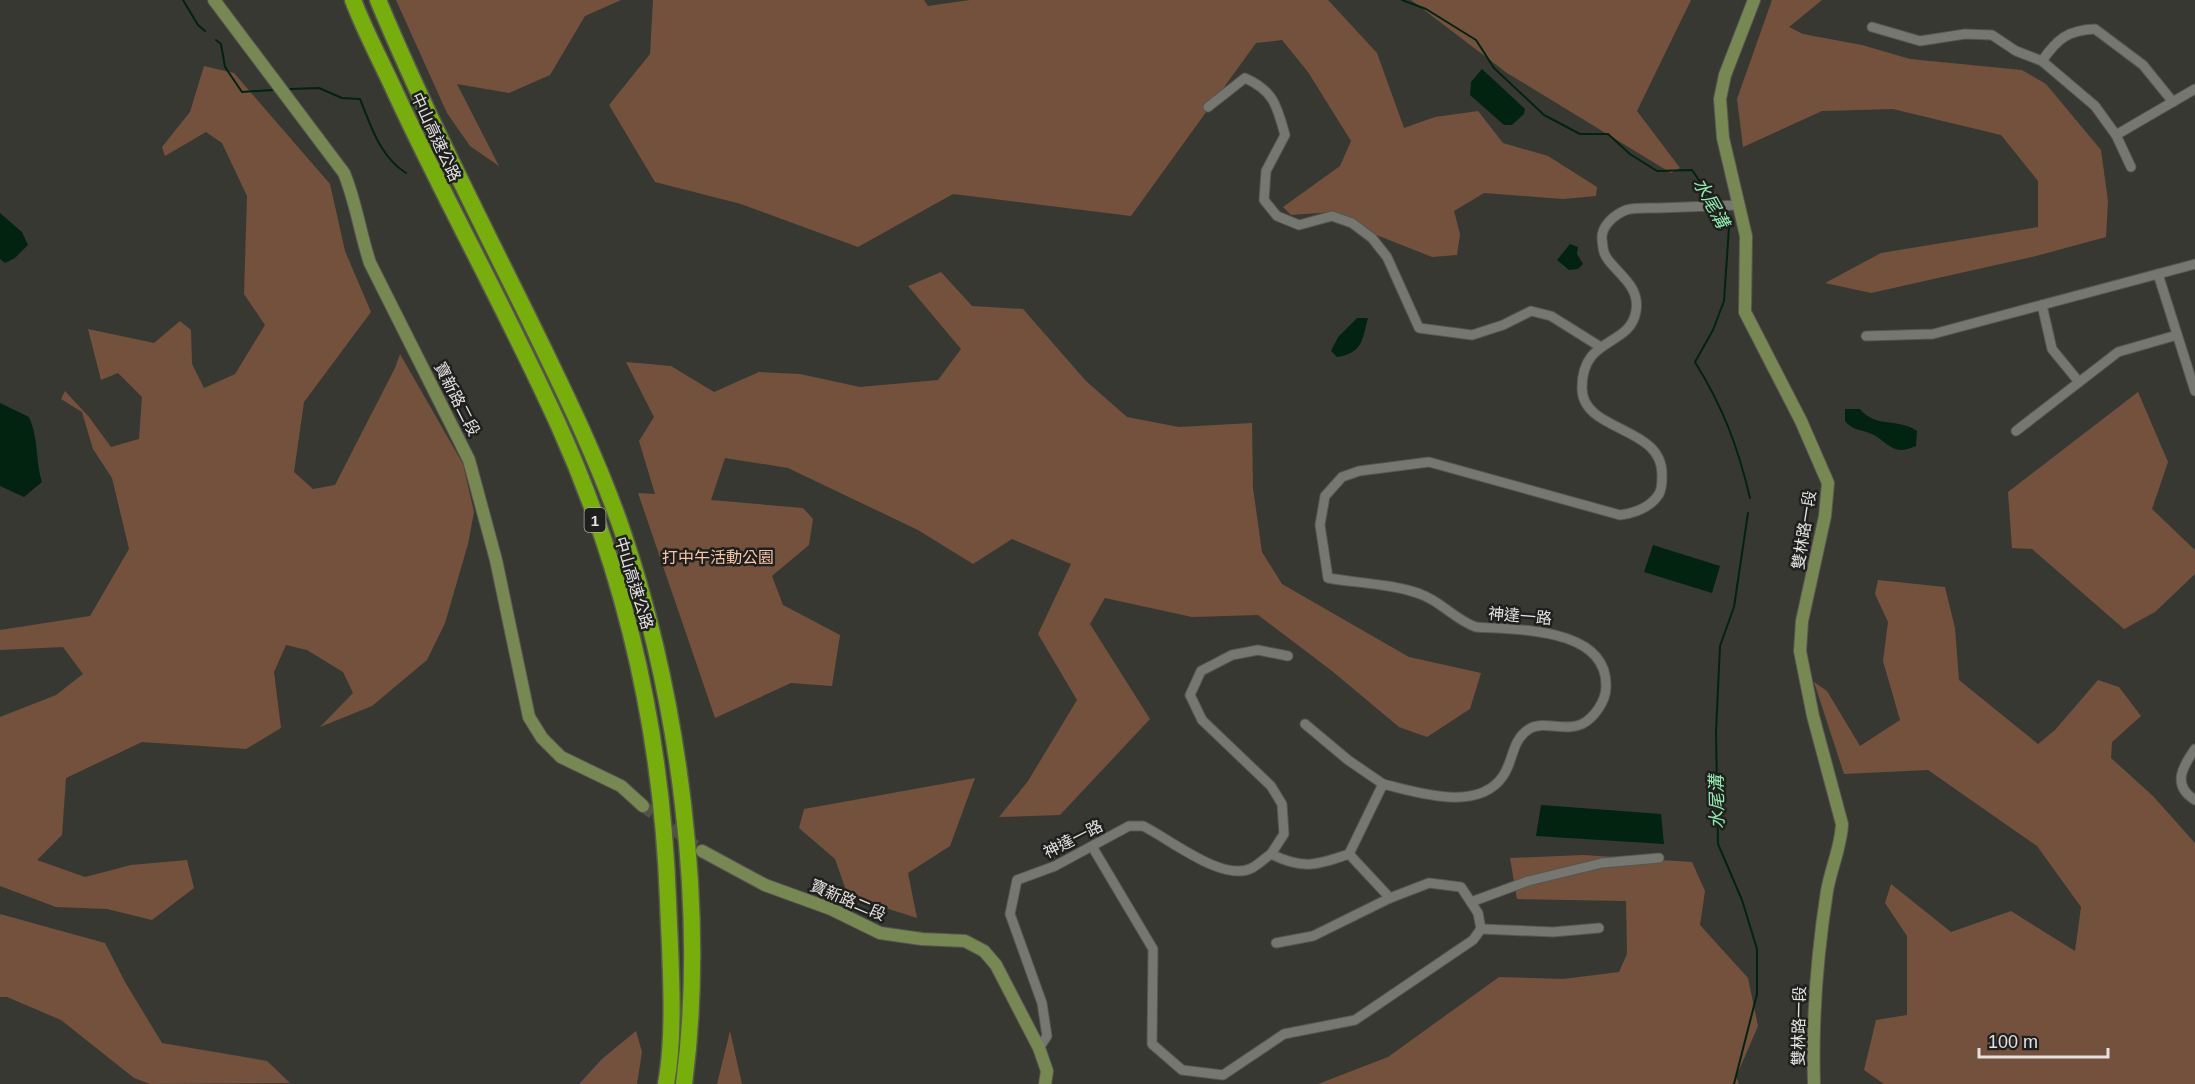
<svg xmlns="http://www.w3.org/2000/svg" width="2195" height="1084" font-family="Arial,'Noto Sans TC',sans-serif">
	<rect width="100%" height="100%" fill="#383833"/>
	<!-- green -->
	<g fill="#73513d">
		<path d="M396,0H621L585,16L550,75L509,93L457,84L499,166L470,146L447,113Z"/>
		<path d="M653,0H924L928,6L970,0H1328L1377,53L1404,128L1435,117L1478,111L1503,143L1548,156L1597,187L1596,196L1563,199L1484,193L1454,211L1460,234L1457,255L1432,257L1364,230L1332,212L1291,215L1283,207L1340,166L1351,141L1308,72L1282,40L1256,43L1131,216L953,194L858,247L741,204L655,182L609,105L650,54Z"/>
		<path d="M1411,0H1691L1637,111L1680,168L1671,173L1507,73Z"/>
		<path d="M1772,0H1822L1789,27L1803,34L1862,45L1910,59L2022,70L2046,84L2101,150L2108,201L2106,237L2036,256L1871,293L1825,283L1881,253L2038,227V181L2001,135L1893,109L1822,111L1743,147L1737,99Z"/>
		<path d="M204,66L234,73L330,184L345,251L371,312L304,402L294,472L313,489L335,485L395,368L400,354L463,464L474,512L468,544L445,623L427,660L372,706L320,727L353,693L343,672L307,650L286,645L274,672L281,728L246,749L142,742L66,778L62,835L37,860L85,877L131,865L187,860L194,888L152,920L107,909L56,907L0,886V717L56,695L83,674L63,647L0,650V630L90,616L129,549L112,478L93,449L82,412L61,399L65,391L89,417L111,447L139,439L142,397L118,373L101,380L88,329L154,343L180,321L191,330L192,364L204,388L235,374L265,325L244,294L247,196L222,143L206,132L165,156L162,147L190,112Z"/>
		<path d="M941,272L972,306L1023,309L1086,381L1127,417L1179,427L1252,423L1253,488L1262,552L1282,584L1409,657L1481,673L1470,709L1427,737L1399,727L1332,671L1258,615L1192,617L1105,598L1090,624L1150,719L1060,815L999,817L1028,781L1077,700L1038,634L1071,564L1012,539L973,564L918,530L788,468L725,458L711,500L803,508L813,519L809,545L772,576L783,605L840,635L832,686L791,683L715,718L638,493L655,494L639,441L654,417L626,362L671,366L714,392L759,372L800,374L860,387L938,380L961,349L908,286Z"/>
		<path d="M2138,392L2168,462L2152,509L2195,550V574L2155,612L2124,629L2032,549L2012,548L2008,492Z"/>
		<path d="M1878,580L1945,587L1955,628L1959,680L2038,744L2055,730L2098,680L2119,687L2141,716L2112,742L2111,758L2153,796L2195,843V1084H1884L1864,1070L1876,1020L1907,1015V936L1885,903L1891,884L1951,932L2011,911L2075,951L2081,907L2037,846L1928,770L1844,774L1814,682L1827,691L1860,746L1900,720L1883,661L1888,622L1875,594Z"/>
		<path d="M975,778L950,846L908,873L917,918L848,896L835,859L799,828L804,809Z"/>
		<path d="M1583,855L1692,862L1705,891L1700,925L1748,978L1758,1026L1736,1077L1739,1084H1318L1388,1057L1499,977L1563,979L1619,972L1627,954L1626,901L1517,899L1510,858Z"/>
		<path d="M0,914L105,943L125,982L162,1043L267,1061L290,1083L150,1084L134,1078L61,1020L7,997H0Z"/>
		<path d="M636,1031L642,1052L637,1084H579L602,1059Z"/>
		<path d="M730,1031L742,1084H717Z"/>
	</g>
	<!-- water -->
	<g fill="#012310">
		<path d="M1482,69L1525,109L1524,114L1512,125H1504L1470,95L1471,82Z"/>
		<path d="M0,213L22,232L28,245L15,258L5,263L0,259Z"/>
		<path d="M1570,244L1578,247L1577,254L1583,264L1578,269L1569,270L1557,260Z"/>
		<path d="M1357,318H1368C1362,340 1363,353 1337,357L1331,351L1338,337Z"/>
		<path d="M0,403L29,417C39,439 35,459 42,482L24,497L0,486Z"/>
		<path d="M1845,409H1860C1875,428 1899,418 1917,431L1916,446C1893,456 1891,445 1874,435C1863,429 1854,432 1845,421Z"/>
		<path d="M1653,545L1720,566L1712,593L1644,572Z"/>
		<path d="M1541,805L1661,814L1664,844L1536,836Z"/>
	</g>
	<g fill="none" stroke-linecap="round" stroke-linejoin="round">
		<!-- stream -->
		<g stroke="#012310" stroke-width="2">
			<path d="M183,0L198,25L205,31"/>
			<path d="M1402,0L1426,9L1476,40L1494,68L1544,115L1580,134H1608L1630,154L1657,171L1692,170L1714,202"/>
			<path d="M216,40L221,44L225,67L242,92L273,90"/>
			<path d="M290,89L319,88L342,98L360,99C371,126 380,157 406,173"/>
			<path d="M1718,209L1729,227L1724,301L1713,330L1695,362C1723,407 1738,447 1750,498"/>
			<path d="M1734,1084L1757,994V949L1742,900L1718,844L1716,732L1720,646L1734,607L1748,513"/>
		</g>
		<!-- secondary-tunnel -->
		<path stroke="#52524d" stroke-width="12" stroke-dasharray="12 6" stroke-linecap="butt" d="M643,806L702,851"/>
		<defs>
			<g id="street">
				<path d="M1872,27L1920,41L1965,34L1992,35L2016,51L2042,61L2095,106L2116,135L2131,167"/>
				<path d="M2042,61C2057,39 2068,30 2095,29L2143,65L2173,102"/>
				<path d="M1208,107L1245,78C1274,91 1277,106 1285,135L1266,171L1264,200L1277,216L1299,225L1332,216L1352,223L1372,238L1387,257L1419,328L1472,335L1503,325L1531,311L1551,316L1599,346"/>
				<path d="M2116,135L2195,89"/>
				<path d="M2158,274L2195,391"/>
				<path d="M2042,305L2052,349L2079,382"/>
				<path d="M1866,336L1933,334L2195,264"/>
				<path d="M2016,431L2118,352L2177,335"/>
				<path d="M1305,724L1348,760L1383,784"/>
				<path d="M2195,749C2183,766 2171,785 2195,800"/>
				<path d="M1093,848L1153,949L1152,1044L1182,1070L1223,1075L1284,1034L1355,1020L1473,940L1481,929L1478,913L1461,887L1429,883L1390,898L1349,854"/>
				<path d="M1271,854L1284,834L1282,804L1271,786L1202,720L1190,695L1201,671L1232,655L1258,650L1288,656"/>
				<path d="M1471,902L1528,881L1602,863L1659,858"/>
				<path d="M1481,929L1553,932L1599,928"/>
				<path d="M1276,943L1313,936L1390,898"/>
				<path d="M1039,1048L1047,1036L1042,1003L1010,914L1017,880L1055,866L1129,826H1143C1170,839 1223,883 1252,868C1259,864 1265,858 1271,854C1303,870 1317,865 1349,854L1383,784C1417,792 1478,813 1503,776C1514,760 1511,741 1529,729C1544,720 1565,732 1582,724C1594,718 1606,701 1606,687C1608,627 1517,630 1476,627C1455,620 1441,601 1420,594C1394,584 1356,583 1328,578L1320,525L1325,496L1342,477L1359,471L1429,462L1620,515C1636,513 1650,508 1659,494C1662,489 1662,482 1662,476C1664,425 1582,433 1582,388C1582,335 1630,348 1636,311C1640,288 1621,276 1609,261C1603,254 1603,248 1602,239C1601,226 1614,215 1626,210C1635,207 1649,208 1658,208C1686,207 1713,206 1740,205"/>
			</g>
			<g id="secondary">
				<path d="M214,0L344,173C356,202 360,233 370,263L469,460L496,560L529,717L542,738L561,757L621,786L643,806"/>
				<path d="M1754,0L1725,75L1720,99L1723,138L1746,236L1745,312L1801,421L1828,483L1825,516L1802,621L1800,651L1813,716L1842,824C1841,847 1831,868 1827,891C1817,955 1812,1019 1814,1084"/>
				<path d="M702,851L765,885L831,909L880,933L922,939L965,941L984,951L996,965L1039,1048L1047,1071L1045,1084"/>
			</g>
			<g id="highway">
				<path d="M353,0C365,32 382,63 396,94C448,206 508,313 559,426C626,575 662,736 668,900C670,955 676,1031 666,1084"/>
				<path d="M378,0C423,108 476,212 528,317C562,387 598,459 623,533C679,700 707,909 684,1084"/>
			</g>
		</defs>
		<!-- street casing -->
		<use href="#street" stroke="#565652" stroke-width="11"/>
		<!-- secondary casing -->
		<use href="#secondary" stroke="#565652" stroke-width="14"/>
		<!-- highway casing -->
		<use href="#highway" stroke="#565652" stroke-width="19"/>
		<!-- street -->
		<use href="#street" stroke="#777772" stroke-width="9"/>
		<!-- secondary -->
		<use href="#secondary" stroke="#778853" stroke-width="12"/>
		<!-- highway -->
		<use href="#highway" stroke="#78ae0c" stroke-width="16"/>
	</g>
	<g text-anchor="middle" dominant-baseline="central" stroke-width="5" stroke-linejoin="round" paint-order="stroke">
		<!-- shield labels -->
		<rect fill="#1f1f1d" stroke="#a8a8a6" stroke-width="1.5" x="584.5" y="508" width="21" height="24" rx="4.5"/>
		<g font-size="15" font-weight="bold" fill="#e3e2e0">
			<text x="595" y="520">1</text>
		</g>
		<!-- street labels -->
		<g font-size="16" fill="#e3e2e0" stroke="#1f1f1d">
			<text transform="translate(436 137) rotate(65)">中山高速公路</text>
			<text transform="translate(457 399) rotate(63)">寶新路二段</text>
			<text transform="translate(1804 530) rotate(-81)">雙林路一段</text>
			<text transform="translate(634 583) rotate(73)">中山高速公路</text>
			<text transform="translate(1520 616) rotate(5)">神達一路</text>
			<text transform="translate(1073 839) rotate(-27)">神達一路</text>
			<text transform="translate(848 900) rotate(23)">寶新路二段</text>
			<text transform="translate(1799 1026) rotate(-89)">雙林路一段</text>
		</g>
		<!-- park labels -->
		<g font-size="16" fill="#fac6a8" stroke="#1f1f1d">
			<text x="718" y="557">打中午活動公園</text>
		</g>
		<!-- water labels -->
		<g font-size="18" font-style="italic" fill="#90eaaf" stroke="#1f1f1d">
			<text transform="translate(1711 203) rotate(61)">水尾溝</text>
			<text transform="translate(1717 802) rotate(-91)">水尾溝</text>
		</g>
	</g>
	<!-- scale -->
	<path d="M1979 1048v9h129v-9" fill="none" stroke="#e3e2e0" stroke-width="3"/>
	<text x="1988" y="1048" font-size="18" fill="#e3e2e0" stroke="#1f1f1d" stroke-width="4.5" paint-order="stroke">100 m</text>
</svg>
